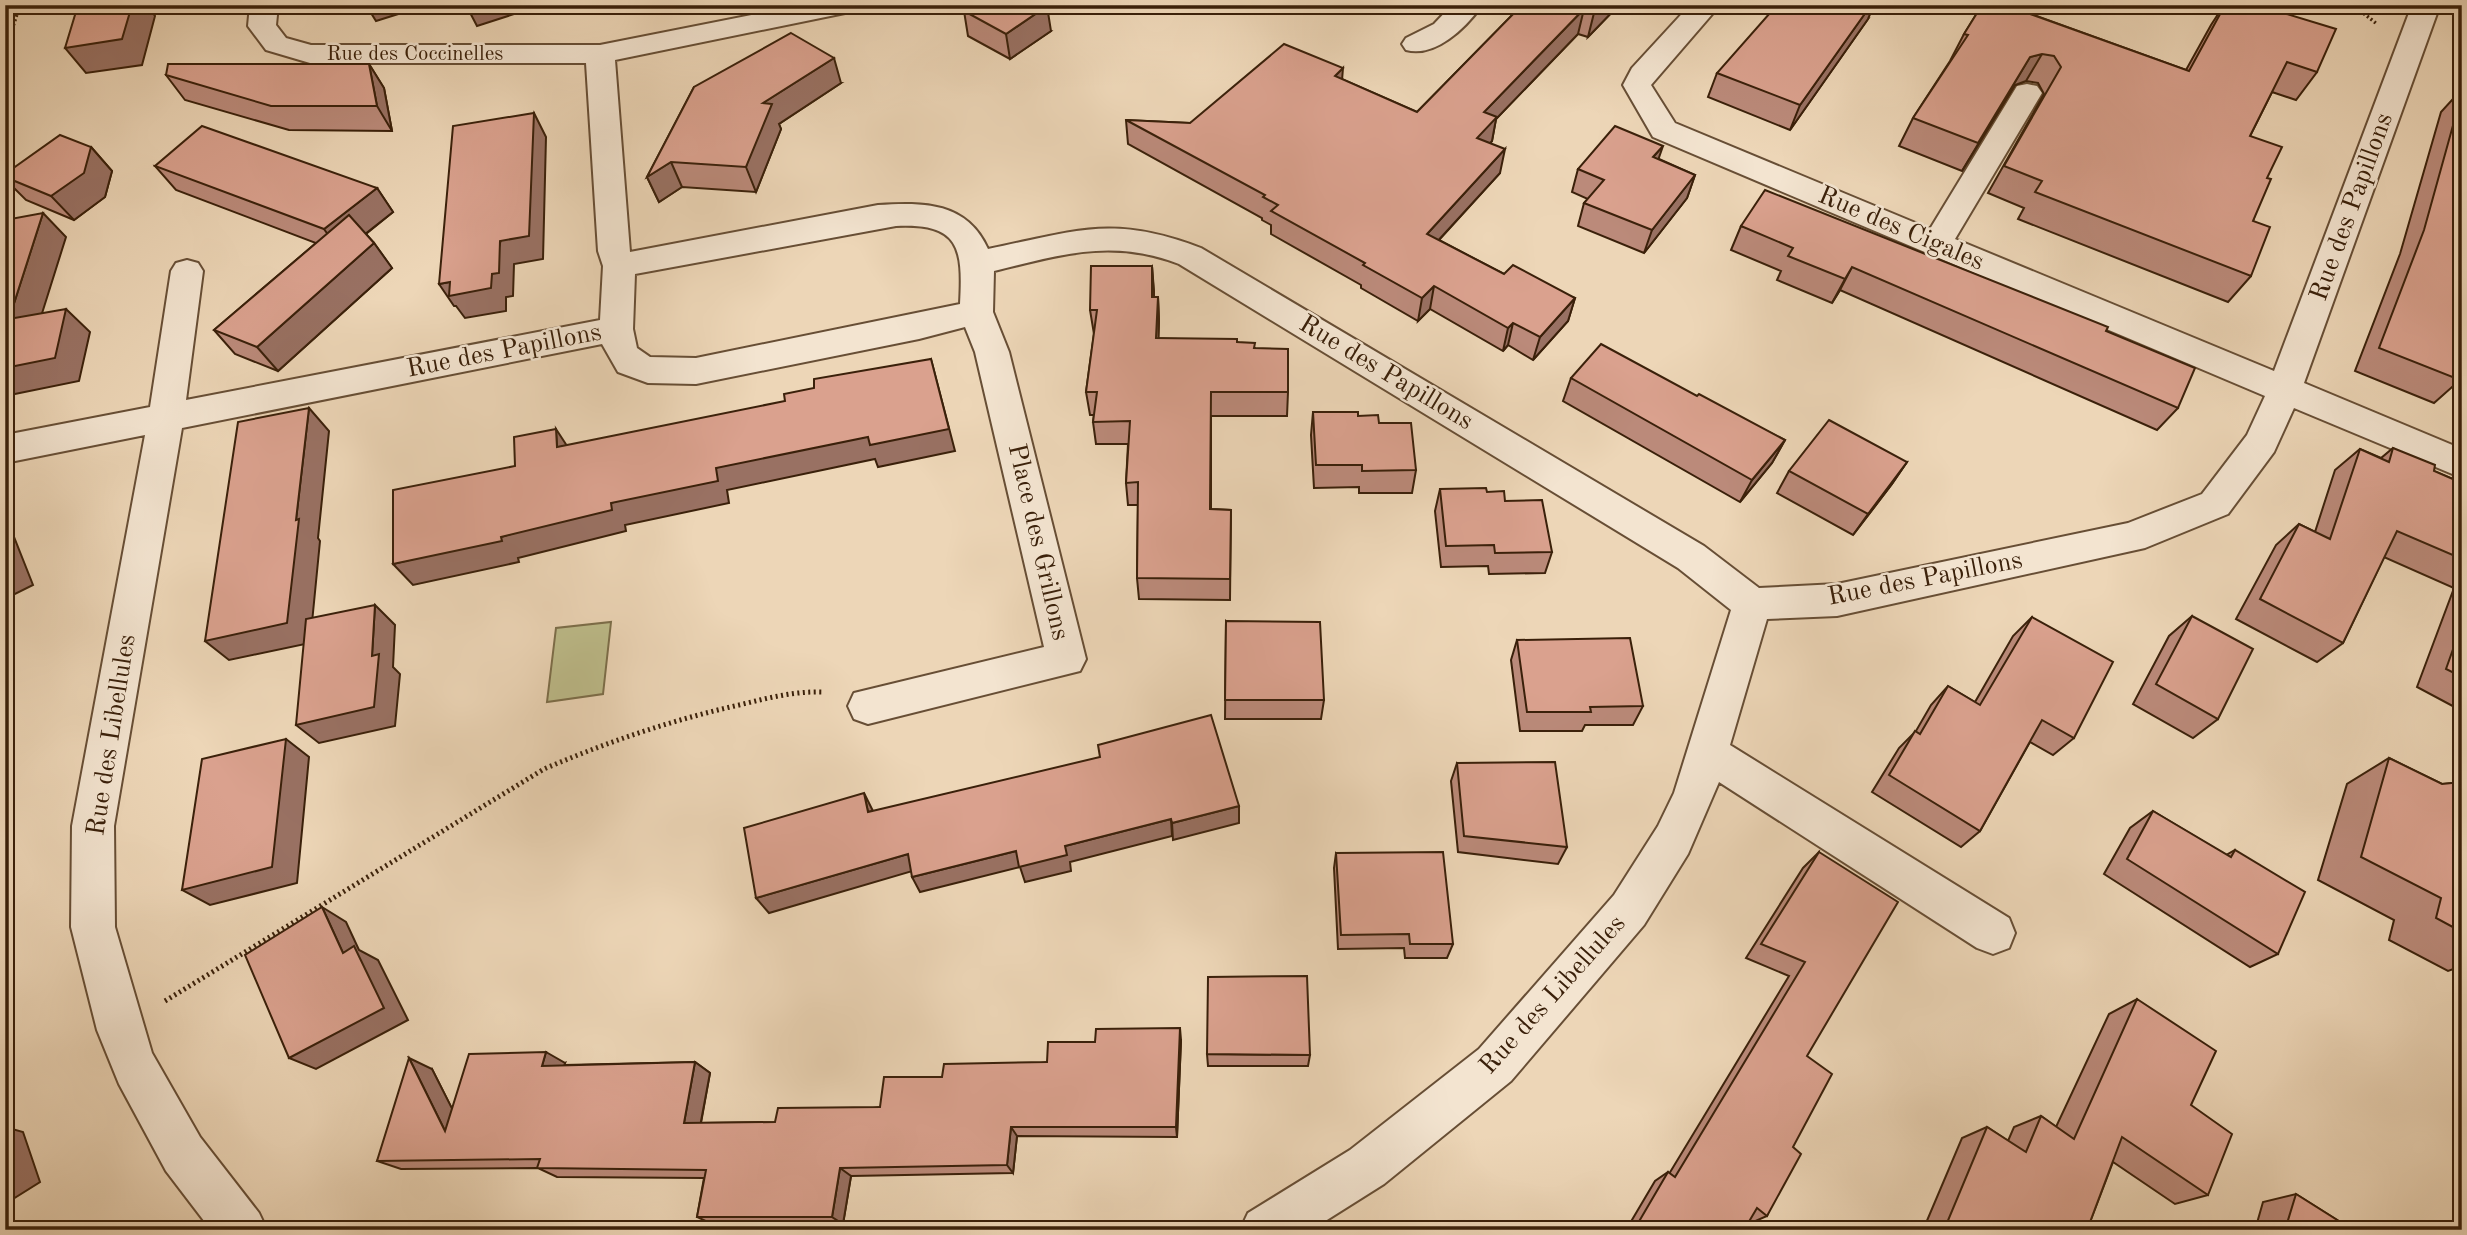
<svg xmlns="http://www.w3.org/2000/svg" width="2467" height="1235" font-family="'Old Standard TT',serif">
	<rect width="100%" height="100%" fill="#edd6b7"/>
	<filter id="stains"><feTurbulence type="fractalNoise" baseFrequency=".00286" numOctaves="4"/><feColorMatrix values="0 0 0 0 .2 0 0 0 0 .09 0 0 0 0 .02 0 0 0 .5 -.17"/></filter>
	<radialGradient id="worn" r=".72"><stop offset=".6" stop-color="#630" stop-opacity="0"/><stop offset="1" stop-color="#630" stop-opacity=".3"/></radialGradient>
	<!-- green -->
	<path fill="#bdbc8a" stroke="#7c6e4a" stroke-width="2" d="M611,622L603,694L547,702L556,628Z"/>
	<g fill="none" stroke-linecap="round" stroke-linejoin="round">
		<defs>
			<g id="minor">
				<path d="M250,5H278L276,25L286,38L311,45H600L802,5H859L855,11L845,13L615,60L630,252L878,205C924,202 967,202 988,249C1076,231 1113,214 1201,248L1704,546L1759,588L1837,584L2128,523L2202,494L2247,435L2265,396L1653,137L1623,85L1632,68L1690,5H1720L1651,85L1675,123L1930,229L2017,86L2027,84L2037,86L2042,93L1955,239L2274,371L2412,5H2440L2304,383L2462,449V478L2294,408L2274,452L2228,514L2145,548L1837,616L1767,619L1730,745L2009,918L2015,933L2009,948L1993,954L1977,948L1719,782L1688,854L1644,925L1511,1081L1384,1184L1311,1230H1240L1248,1213L1350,1150L1479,1049L1614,895L1658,826L1674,793L1731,610L1678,568L1179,264C1112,238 1060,255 994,271L993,312L1009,352L1086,659L1080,671L868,724L854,719L848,706L854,693L1044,647L975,352L965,327L919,339L696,384L648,383L618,372L602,344L182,428L114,826L115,927L152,1053L200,1137L259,1213L267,1230H211L166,1171L119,1084L97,1030L71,927L72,826L145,435L5,463V435L150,407L171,271L176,263L187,260L198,263L203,271L186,400L600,320L603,266L598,251L586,63H310L266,50L248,26ZM896,226C960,223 963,248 960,304L696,358L650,357L637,348L633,329L635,274Z"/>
				<path d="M1452,5H1482C1466,28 1435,58 1406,50L1402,44L1406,38L1434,24Z"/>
			</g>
		</defs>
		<!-- minor casing -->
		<use href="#minor" stroke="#674e35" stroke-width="4"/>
		<!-- path-far1 -->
		<g stroke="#3a200a" stroke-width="3.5" stroke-dasharray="2 2.5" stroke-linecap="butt">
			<path d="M2353,5L2377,24"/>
			<path d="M5,11L18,10"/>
			<path d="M5,51L20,5"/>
		</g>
		<!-- path -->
		<path stroke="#3a200a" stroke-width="5" stroke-dasharray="2 3.5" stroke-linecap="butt" d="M165,1001L544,769C607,742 672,720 739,705C768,698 794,691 824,692"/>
		<!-- minor -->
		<use href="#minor" fill="#f3e4d0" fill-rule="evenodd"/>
	</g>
	<!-- wall -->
	<g fill="#bb8a7a" stroke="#3a200a" stroke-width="2">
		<path d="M1522,5H1619L1588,37L1578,34L1496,119L1492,141L1490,143L1500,173L1439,240L1504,274L1575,298L1568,321L1533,360L1508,345L1503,351L1430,309L1418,321L1361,288V285L1271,234V225L1262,220V218L1128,144L1126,120L1190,123L1342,79L1417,112Z"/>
		<path d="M1982,5H2137L2031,14L2186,70L2211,25L2224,5H2257L2317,72L2296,100L2272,92L2250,136L2267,178L2253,221L2251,276L2228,302L2018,219L2024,208L1988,193L2044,94L2038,83L2026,81L2015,85L1962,171L1899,146L1913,118L1950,61L1964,34Z"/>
		<path d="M964,11L1051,31L1010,59L968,36Z"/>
		<path d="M1868,19L1790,130L1708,97L1717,73Z"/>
		<path d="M369,64L384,88L392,131L289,130L185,100L166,75Z"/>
		<path d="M841,83L779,124L781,129L756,192L682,187L659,202L647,177L694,87Z"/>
		<path d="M2462,89V375L2460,380L2434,403L2355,371L2400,254L2441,112Z"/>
		<path d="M91,147L112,171L105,197L74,220L26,200L5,179V174Z"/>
		<path d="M1659,159L1695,175L1687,198L1644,253L1578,226L1584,203L1588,199L1572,192L1578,169Z"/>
		<path d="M155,166L377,188L393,212L366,234L374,243L392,268L278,371L235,354L214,330L316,243L176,190Z"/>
		<path d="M1741,226L2106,331L2178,408L2157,430L1840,290L1832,303L1777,280L1781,271L1731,250Z"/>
		<path d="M1152,266L1154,297H1158L1159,321L1158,338L1237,342L1255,348L1288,392L1287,416H1211V509L1231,510L1230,600L1139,599L1137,578L1138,505H1128L1126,483L1128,444H1096L1093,422L1094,415H1090L1086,392L1094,334L1090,310Z"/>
		<path d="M1571,378L1697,396L1785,440L1772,463L1740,502L1563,401Z"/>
		<path d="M1313,412L1358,416L1379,423L1416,470L1412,493H1359V487L1314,488L1311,435Z"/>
		<path d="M2393,448L2434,471L2462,483V711L2417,687L2454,588L2384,557L2343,643L2317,662L2236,619L2276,545L2299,524L2315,532L2335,470L2360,449L2381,458Z"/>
		<path d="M1907,462L1892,484L1853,535L1777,493L1789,471Z"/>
		<path d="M1440,489L1487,492L1505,501L1552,552L1545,573L1489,574L1488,566L1441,567L1435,511Z"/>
		<path d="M2192,616L2218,719L2193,738L2133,704L2169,636Z"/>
		<path d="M2032,617L2074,738L2053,755L2030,742L1980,831L1961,847L1872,792L1899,748L1916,731L1931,705L1948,686L1975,702L2013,636Z"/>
		<path d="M1226,621L1324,700L1321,719H1225Z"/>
		<path d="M1517,640L1643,706L1633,725H1585L1582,731H1520L1511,660Z"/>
		<path d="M2389,758L2442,784L2462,782V966L2448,971L2389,940L2394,920L2318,880L2347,784Z"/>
		<path d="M1457,763L1567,847L1558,864L1458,852L1451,781Z"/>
		<path d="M2153,811L2226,855L2235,850L2278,954L2250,967L2104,874L2130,828Z"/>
		<path d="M1819,852L1807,1056L1793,1147L1767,1216L1751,1223L1749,1222L1744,1230H1626L1655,1181L1668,1172L1669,1174L1789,976L1746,958L1803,868Z"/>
		<path d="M1336,853L1453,944L1447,958H1405L1404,948L1338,949L1334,868Z"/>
		<path d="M2137,999L2191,1105L2208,1195L2175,1204L2113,1162L2087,1230H1923L1962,1138L1987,1127L2008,1141L2014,1127L2041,1116L2056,1127L2109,1014Z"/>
		<path d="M1181,1040L1177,1137L1017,1136L1013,1173L851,1176L843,1224H712L697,1217L704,1178L557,1177L538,1168L401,1169L377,1161L432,1069L452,1109L565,1063L564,1065L695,1062L710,1073L701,1123L775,1122L880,1107L942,1077L1047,1062L1095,1042Z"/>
		<path d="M1207,1054L1310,1055L1308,1066H1208Z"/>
		<path d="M2296,1194L2353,1230H2255L2263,1202Z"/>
	</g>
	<!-- shaded-wall -->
	<g fill="#997163" stroke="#3a200a" stroke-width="2">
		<path d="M121,5H147L155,16L142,65L86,73L65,48Z"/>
		<path d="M366,5H427L376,21Z"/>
		<path d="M466,5H542L477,26Z"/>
		<path d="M1601,5H1619L1588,37L1594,13Z"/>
		<path d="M1871,5H1874L1868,19L1790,130L1800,105Z"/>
		<path d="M1047,6L1051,31L1010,59L1006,34Z"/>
		<path d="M1584,9L1578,34L1496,119L1492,141L1473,162L1477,138L1484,112Z"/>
		<path d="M2042,54L2026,81L2015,85L1962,171L2030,57Z"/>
		<path d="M834,58L841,83L779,124L781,129L756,192L746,167L763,103Z"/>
		<path d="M369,64L384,88L392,131L377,106Z"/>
		<path d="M1343,68L1341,93L1335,76Z"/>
		<path d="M534,113L546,137L543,259L514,264L513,296L506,297V311L465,318L456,306H454L439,284L492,274Z"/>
		<path d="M1663,146L1655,169L1653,157Z"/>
		<path d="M91,147L112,171L105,197L74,220L51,196Z"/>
		<path d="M1505,149L1500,173L1423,257L1427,234Z"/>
		<path d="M671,162L682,187L659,202L647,177Z"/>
		<path d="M1695,175L1687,198L1644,253L1652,230Z"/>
		<path d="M377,188L393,212L341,253L324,229Z"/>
		<path d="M43,213L66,237L33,342L9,319Z"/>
		<path d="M374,243L392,268L278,371L257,347Z"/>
		<path d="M1152,266L1154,291V321L1152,297Z"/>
		<path d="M1852,267L1840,290L1832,303L1845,279Z"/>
		<path d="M1434,286L1430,309L1418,321L1422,298Z"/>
		<path d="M1158,297L1159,321L1158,362L1156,338Z"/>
		<path d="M1575,298L1568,321L1533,360L1540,337Z"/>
		<path d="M66,309L90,332L79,381L5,396V368Z"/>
		<path d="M1513,323L1508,345L1503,351L1508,328Z"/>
		<path d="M931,359L955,451L878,467L875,459L727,490L729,503L625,525L626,531L518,558L519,562L413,585L393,564L501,537L611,503L716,468Z"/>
		<path d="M309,408L329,431L318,538L320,541L310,643L229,660L205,641L296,520Z"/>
		<path d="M556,429L571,452L557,447Z"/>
		<path d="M1785,440L1772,463L1740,502L1752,480Z"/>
		<path d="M1907,462L1892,484L1853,535L1868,514Z"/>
		<path d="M5,527L12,532L33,585L5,599Z"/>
		<path d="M375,605L395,625L393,667L400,674L395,726L319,743L296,725L372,656Z"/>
		<path d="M286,739L309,757L297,883L210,905L182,890Z"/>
		<path d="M864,793L873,811L868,812Z"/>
		<path d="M1239,806V823L1173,840L1172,823Z"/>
		<path d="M1171,819L1172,836L1070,862L1071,871L1025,882L1020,867L920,892L912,877L1016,851L1065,846Z"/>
		<path d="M908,854L916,870L769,913L756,898Z"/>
		<path d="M322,907L346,922L359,950L378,960L408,1020L316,1069L289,1058L343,953Z"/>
		<path d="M1180,1028L1181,1040L1177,1137L1176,1127Z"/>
		<path d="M546,1052L565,1063L561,1077L542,1066Z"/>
		<path d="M409,1058L432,1069L468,1140L445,1131Z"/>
		<path d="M695,1062L710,1073L699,1132L684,1123Z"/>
		<path d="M5,1104L12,1129L23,1132L40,1182L5,1204Z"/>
		<path d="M1011,1127L1017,1136L1013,1173L1007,1165Z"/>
		<path d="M840,1168L851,1176L843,1224L832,1217Z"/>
	</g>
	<!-- building -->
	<g fill="#daa18e" stroke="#3a200a" stroke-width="2">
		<path d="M78,5H132L122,39L65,48Z"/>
		<path d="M971,5H1046L1047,6L1006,34L964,11Z"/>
		<path d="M1522,5H1601L1594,13L1584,9L1484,112L1497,117L1477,138L1505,149L1427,234L1504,274L1513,265L1575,298L1540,337L1513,323L1508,328L1434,286L1422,298L1363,265L1365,263L1271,211L1278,205L1263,197L1265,195L1126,120L1190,123L1284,44L1343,68L1335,76L1417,112Z"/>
		<path d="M1777,5H1871L1800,105L1717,73Z"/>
		<path d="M1982,5H2005L2189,71L2225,5H2257L2336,29L2317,72L2287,62L2250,136L2282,147L2267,178L2271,179L2253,221L2270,227L2251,276L2035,192L2042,181L2004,166L2061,67L2054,56L2042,54L2030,57L1978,143L1913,118L1968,35L1964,34Z"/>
		<path d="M791,33L834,58L763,103L772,104L746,167L671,162L647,177L694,87Z"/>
		<path d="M168,64H369L377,106H271L166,75Z"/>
		<path d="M2462,93V375L2460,380L2379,348L2424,230Z"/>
		<path d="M534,113L529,236L500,241L499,273L492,274L491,288L449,296L450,282L439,284L453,126Z"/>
		<path d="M202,126L377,188L324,229L155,166Z"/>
		<path d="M1615,126L1663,146L1653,157L1695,175L1652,230L1584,203L1604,180L1578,169Z"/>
		<path d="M60,135L91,147L84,173L51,196L5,177V174Z"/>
		<path d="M1765,190L2108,327L2106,331L2195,368L2178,408L1852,267L1845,279L1788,256L1793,248L1741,226Z"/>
		<path d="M43,213L9,319L66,309L55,358L5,368V220Z"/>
		<path d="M349,215L374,243L257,347L214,330Z"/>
		<path d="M1091,266H1152V297H1158L1156,338L1237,339V342L1255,343L1254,348L1288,349V392H1211L1210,509L1231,510L1230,579L1137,578L1138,482L1126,483L1130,421L1093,422L1097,392H1086L1097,310H1090Z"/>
		<path d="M1601,344L1697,396L1699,394L1785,440L1752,480L1571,378Z"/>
		<path d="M931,359L949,429L870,445L868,437L716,468L718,481L611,503L612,510L501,537L502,541L393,564V490L515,466L514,437L556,429L557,447L785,401L784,394L814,388V379Z"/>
		<path d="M309,408L296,520L299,519L287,623L205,641L238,422Z"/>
		<path d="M1313,412H1358V416L1378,415L1379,423H1411L1416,470L1362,471V465H1316Z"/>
		<path d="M1829,420L1907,462L1868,514L1789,471Z"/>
		<path d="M2393,448L2435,465L2434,471L2462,483V559L2397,531L2343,643L2260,599L2299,524L2330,539L2360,449L2389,462Z"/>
		<path d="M1486,488L1487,492L1504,491L1505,501L1542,500L1552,552L1495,553L1494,545L1446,546L1440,489Z"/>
		<path d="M375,605L372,656L379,654L374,707L296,725L306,619Z"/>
		<path d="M2192,616L2253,649L2218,719L2156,684Z"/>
		<path d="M2032,617L2113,662L2074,738L2042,720L1980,831L1889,775L1915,731L1920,734L1948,686L1980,705Z"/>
		<path d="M1226,621L1320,622L1324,700H1225Z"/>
		<path d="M2462,624V677L2446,669Z"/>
		<path d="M1630,638L1643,706L1590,707L1591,712H1527L1517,640Z"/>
		<path d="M1211,715L1239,806L1172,823L1171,819L1065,846L1067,855L1019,867L1016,851L912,877L908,854L756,898L744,828L864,793L868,812L1100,757L1098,745Z"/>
		<path d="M286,739L272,867L182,890L202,759Z"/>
		<path d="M2389,758L2442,784L2462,782V932L2436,918L2441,898L2361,857Z"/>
		<path d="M1555,762L1567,847L1464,836L1457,763Z"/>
		<path d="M2153,811L2231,857L2235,850L2305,892L2278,954L2127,859Z"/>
		<path d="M1443,852L1453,944H1410L1409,934L1341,935L1336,853Z"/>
		<path d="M1819,852L1898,902L1807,1056L1832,1074L1793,1147L1801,1154L1767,1216L1757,1208L1744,1230H1634L1668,1172L1675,1177L1805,962L1761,944Z"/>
		<path d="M322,907L343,953L354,946L384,1008L289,1058L245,955Z"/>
		<path d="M1307,976L1310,1055L1207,1054L1208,977Z"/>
		<path d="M2137,999L2216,1051L2191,1105L2232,1134L2208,1195L2122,1137L2087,1230H1944L1987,1127L2026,1152L2041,1116L2074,1139Z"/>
		<path d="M1180,1028L1176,1127H1011L1007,1165L840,1168L832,1217H697L706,1170L537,1168L540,1159L377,1161L409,1058L445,1131L469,1054L546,1052L542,1066L695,1062L684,1123L775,1122L778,1108L880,1107L884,1077H942L944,1064L1047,1062L1048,1042H1095L1096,1029Z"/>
		<path d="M2296,1194L2353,1230H2285Z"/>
	</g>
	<g text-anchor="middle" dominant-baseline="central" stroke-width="5" stroke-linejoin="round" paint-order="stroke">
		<!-- far-street labels -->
		<g font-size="21" fill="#3a200a" stroke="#f3e4d0">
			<text x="415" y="54">Rue des Coccinelles</text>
		</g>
		<!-- street labels -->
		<g font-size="26" fill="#3a200a" stroke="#f3e4d0">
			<text transform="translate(2352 207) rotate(-70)">Rue des Papillons</text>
			<text transform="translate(1901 229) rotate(23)">Rue des Cigales</text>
			<text transform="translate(504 351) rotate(-11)">Rue des Papillons</text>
			<text transform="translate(1386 373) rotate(31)">Rue des Papillons</text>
			<text transform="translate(1038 542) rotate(77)">Place des Grillons</text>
			<text transform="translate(1925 579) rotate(-11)">Rue des Papillons</text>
			<text transform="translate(112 735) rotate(-81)">Rue des Libellules</text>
			<text transform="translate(1553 995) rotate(-48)">Rue des Libellules</text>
		</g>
	</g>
	<!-- margin -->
	<rect width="2467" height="1235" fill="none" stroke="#edd6b7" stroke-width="28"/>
	<rect x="7" y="7" width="2453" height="1221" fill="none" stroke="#3a200a" stroke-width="3.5"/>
	<rect x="14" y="14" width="2439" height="1207" fill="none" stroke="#3a200a" stroke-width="2"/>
	<rect width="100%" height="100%" filter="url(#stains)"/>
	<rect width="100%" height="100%" fill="url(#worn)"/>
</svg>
